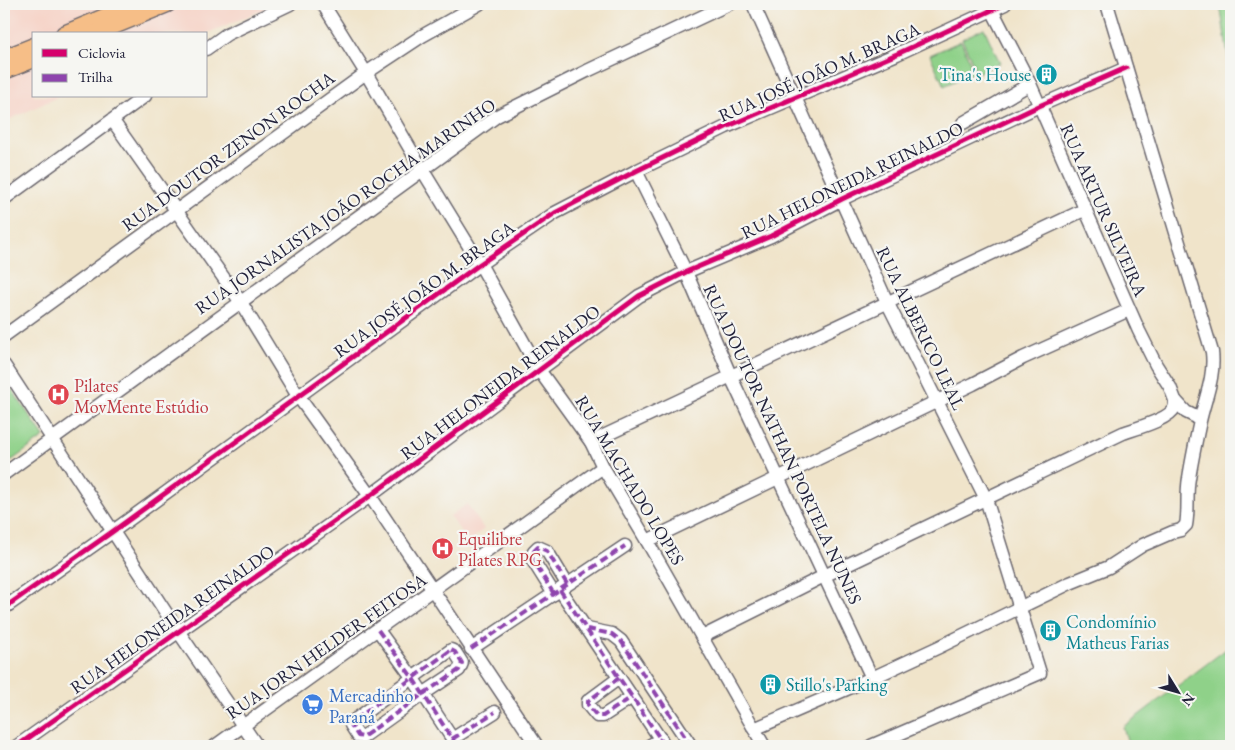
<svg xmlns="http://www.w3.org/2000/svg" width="1235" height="750" font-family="'EB Garamond',serif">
	<rect width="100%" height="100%" fill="#f6f6f2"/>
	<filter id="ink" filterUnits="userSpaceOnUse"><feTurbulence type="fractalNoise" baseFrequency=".02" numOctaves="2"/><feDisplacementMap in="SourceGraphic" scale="10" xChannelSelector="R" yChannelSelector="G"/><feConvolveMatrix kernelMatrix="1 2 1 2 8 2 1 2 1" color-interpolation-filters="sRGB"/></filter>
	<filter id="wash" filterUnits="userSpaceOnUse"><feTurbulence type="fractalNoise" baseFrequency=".0096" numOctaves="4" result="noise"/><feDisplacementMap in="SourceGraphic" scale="20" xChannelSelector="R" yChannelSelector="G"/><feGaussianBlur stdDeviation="1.12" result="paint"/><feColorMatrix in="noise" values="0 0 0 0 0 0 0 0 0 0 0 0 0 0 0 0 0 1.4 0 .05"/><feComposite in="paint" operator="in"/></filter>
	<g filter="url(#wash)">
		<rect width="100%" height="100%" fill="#f0e4ca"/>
		<!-- built -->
		<g fill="#f6d1c5">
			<path d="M4,4H277L205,34H34V96H60L4,122Z"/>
			<path d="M467,504L484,529L475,536L478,541L471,546L450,516Z"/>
		</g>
		<!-- green -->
		<g fill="#8fd189" stroke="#587a62">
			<path d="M1220,4H1231V68L1229,63Z"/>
			<path d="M984,28L1000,63L977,73L962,39Z"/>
			<path d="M961,41L974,72L944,86L930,55Z"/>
			<path d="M4,378L44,437L4,466Z"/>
			<path d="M1231,641V746H1129L1123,727L1229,647Z"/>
		</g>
	</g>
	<g filter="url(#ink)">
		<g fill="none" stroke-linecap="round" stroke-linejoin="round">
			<defs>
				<g id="minor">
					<path d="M323,4L366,73L423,171L480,264L539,370L591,442L603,467L647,541L764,746"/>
					<path d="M753,4L887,302L986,499L1040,673L871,746"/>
					<path d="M989,4L1030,84L1139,331L1156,365L1170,387L1175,400L1186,412L1200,419"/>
					<path d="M206,49L227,34L290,4"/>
					<path d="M113,121L240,301L298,396L370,496L537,746"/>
					<path d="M963,123L1030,84"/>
					<path d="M636,171L686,272L731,377L872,678"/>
					<path d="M4,199L145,96"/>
					<path d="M4,336L366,73L422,36L479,4"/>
					<path d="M4,365L178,631L257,746"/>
					<path d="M591,442L1086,209"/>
					<path d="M4,474L497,116L587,71L729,4"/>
					<path d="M647,541L973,384L1023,358L1129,310"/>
					<path d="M560,590L665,746"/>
					<path d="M554,594L532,559L534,551L538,547L547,551L567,584"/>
					<path d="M4,608L112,532L480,264L555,213L636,171L726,127L897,54L1005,4"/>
					<path d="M587,629L612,634L621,641L691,746"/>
					<path d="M378,630L412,677L457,746"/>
					<path d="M702,637L824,576L1123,433C1134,429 1170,419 1174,408C1175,406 1175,403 1175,400"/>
					<path d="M471,649L625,546"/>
					<path d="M451,650L455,652L462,663L459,670L423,694L363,737L358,736L351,725L352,722Z"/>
					<path d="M619,678L588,701V705L597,716H603L632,697"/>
					<path d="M754,729L872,678L939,647L1070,583L1109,567L1143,545L1173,532L1181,530L1186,525C1189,510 1186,494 1189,478C1192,459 1196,440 1200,421C1205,398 1215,377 1212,352L1107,4"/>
					<path d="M452,739L495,712"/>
					<path d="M17,746L370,496L639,296L686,272L771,236L842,199L1039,106L1126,68"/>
					<path d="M215,746L603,467"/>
					<path d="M649,746L661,739"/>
				</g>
				<g id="major">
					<path d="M64,34L136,4"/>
					<path d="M94,34L167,4"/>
					<path d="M4,58L34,46"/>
					<path d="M4,71L34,59"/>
				</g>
			</defs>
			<!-- minor casing -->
			<use href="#minor" stroke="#6a666d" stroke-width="15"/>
			<!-- major casing -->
			<use href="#major" stroke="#6a666d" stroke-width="19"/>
			<!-- minor -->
			<use href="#minor" stroke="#fff" stroke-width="12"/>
			<!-- major -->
			<use href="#major" stroke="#f6be87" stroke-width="16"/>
			<!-- quiet -->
			<g stroke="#8e44ad" stroke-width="4" stroke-dasharray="8 4" stroke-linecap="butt">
				<path d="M560,590L665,746"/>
				<path d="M554,594L532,559L534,551L538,547L547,551L567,584"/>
				<path d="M587,629L612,634L621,641L691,746"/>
				<path d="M378,630L412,677L457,746"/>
				<path d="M471,649L625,546"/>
				<path d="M451,650L455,652L462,663L459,670L423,694L363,737L358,736L351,725L352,722Z"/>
				<path d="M619,678L588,701V705L597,716H603L632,697"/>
				<path d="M452,739L495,712"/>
				<path d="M649,746L661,739"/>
			</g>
			<defs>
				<g id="cycleway">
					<path d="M4,608L112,532L480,264L555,213L636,171L726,127L897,54L1005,4"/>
					<path d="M17,746L370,496L639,296L686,272L771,236L842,199L1039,106L1126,68"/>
				</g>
			</defs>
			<!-- cycleway casing -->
			<use href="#cycleway" stroke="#f6f6f2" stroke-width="8"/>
			<!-- cycleway -->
			<use href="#cycleway" stroke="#d6006c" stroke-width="5"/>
		</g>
	</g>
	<!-- icons -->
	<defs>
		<symbol id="building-disc" viewBox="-11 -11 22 22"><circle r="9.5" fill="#0f9aa8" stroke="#f6f6f2"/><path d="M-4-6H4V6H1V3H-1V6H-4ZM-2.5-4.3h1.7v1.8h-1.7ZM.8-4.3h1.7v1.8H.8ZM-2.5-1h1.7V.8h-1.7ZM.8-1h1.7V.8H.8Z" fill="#fff"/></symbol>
		<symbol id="hospital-disc" viewBox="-11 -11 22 22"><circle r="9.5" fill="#e0444e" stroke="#f6f6f2"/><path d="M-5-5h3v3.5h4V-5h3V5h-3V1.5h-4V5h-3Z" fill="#fff"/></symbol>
		<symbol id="supermarket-disc" viewBox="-11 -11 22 22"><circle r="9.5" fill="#3f7fe0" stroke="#f6f6f2"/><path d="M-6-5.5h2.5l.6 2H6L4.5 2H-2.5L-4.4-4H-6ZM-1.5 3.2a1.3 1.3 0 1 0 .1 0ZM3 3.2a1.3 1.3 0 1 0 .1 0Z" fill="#fff"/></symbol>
	</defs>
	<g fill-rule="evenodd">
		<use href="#building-disc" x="1034" y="62" width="25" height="25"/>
		<use href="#hospital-disc" x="46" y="382" width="25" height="25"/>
		<use href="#hospital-disc" x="430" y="536" width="25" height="25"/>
		<use href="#building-disc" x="1038" y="618" width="25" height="25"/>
		<use href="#building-disc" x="758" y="672" width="25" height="25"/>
		<use href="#supermarket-disc" x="300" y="692" width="25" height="25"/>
	</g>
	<g text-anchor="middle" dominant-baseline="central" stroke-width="4.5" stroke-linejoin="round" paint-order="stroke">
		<!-- street labels -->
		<g font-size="18" fill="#22223b" stroke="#f6f6f2">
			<text transform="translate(819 72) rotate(-24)">RUA JOSÉ JOÃO M. BRAGA</text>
			<text transform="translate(228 151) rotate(-36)">RUA DOUTOR ZENON ROCHA</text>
			<text transform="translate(852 180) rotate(-26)">RUA HELONEIDA REINALDO</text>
			<text transform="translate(345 206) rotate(-35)">RUA JORNALISTA JOÃO ROCHA MARINHO</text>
			<text transform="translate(1104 210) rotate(66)">RUA ARTUR SILVEIRA</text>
			<text transform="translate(424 289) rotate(-36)">RUA JOSÉ JOÃO M. BRAGA</text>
			<text transform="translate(921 328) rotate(64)">RUA ALBERICO LEAL</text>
			<text transform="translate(500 382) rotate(-37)">RUA HELONEIDA REINALDO</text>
			<text transform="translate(783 444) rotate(65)">RUA DOUTOR NATHAN PORTELA NUNES</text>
			<text transform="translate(630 480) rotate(59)">RUA MACHADO LOPES</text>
			<text transform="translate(172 619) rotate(-35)">RUA HELONEIDA REINALDO</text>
			<text transform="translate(326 646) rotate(-35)">RUA JORN HELDER FEITOSA</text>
		</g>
		<!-- culture labels -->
		<g font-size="18" fill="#0d838f" stroke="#f6f6f2" text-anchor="start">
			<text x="1031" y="74" text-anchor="end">Tina's House</text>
			<text x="1066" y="621">Condomínio<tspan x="1066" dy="21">Matheus Farias</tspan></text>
			<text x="786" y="684">Stillo's Parking</text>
		</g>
		<!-- health labels -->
		<g font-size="18" fill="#be3a42" stroke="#f6f6f2" text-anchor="start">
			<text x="74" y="385">Pilates<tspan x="74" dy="21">MovMente Estúdio</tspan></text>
			<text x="458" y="538">Equilibre<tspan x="458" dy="21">Pilates RPG</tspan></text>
		</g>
		<!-- shop labels -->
		<g font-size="18" fill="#366cbe" stroke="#f6f6f2" text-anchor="start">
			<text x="329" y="695">Mercadinho<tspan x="329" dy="21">Paraná</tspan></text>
		</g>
	</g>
	<!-- margin -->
	<rect width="1235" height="750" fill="none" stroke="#f6f6f2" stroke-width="20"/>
	<!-- legend -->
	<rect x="32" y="32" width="175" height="65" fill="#f6f6f2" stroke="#a1a1a9"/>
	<rect x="42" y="49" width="25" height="8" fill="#d6006c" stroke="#a1a1a9"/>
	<text x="78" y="58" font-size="15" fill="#22223b">Ciclovia</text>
	<rect x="42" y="74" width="25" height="8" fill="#8e44ad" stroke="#a1a1a9"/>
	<text x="78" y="82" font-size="15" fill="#22223b">Trilha</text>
	<!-- north arrow -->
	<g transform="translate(1178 692) rotate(127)" stroke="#f6f6f2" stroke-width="4" paint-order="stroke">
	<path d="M0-4L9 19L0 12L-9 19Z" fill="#22223b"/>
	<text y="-8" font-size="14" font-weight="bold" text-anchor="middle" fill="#22223b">N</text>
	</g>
</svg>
